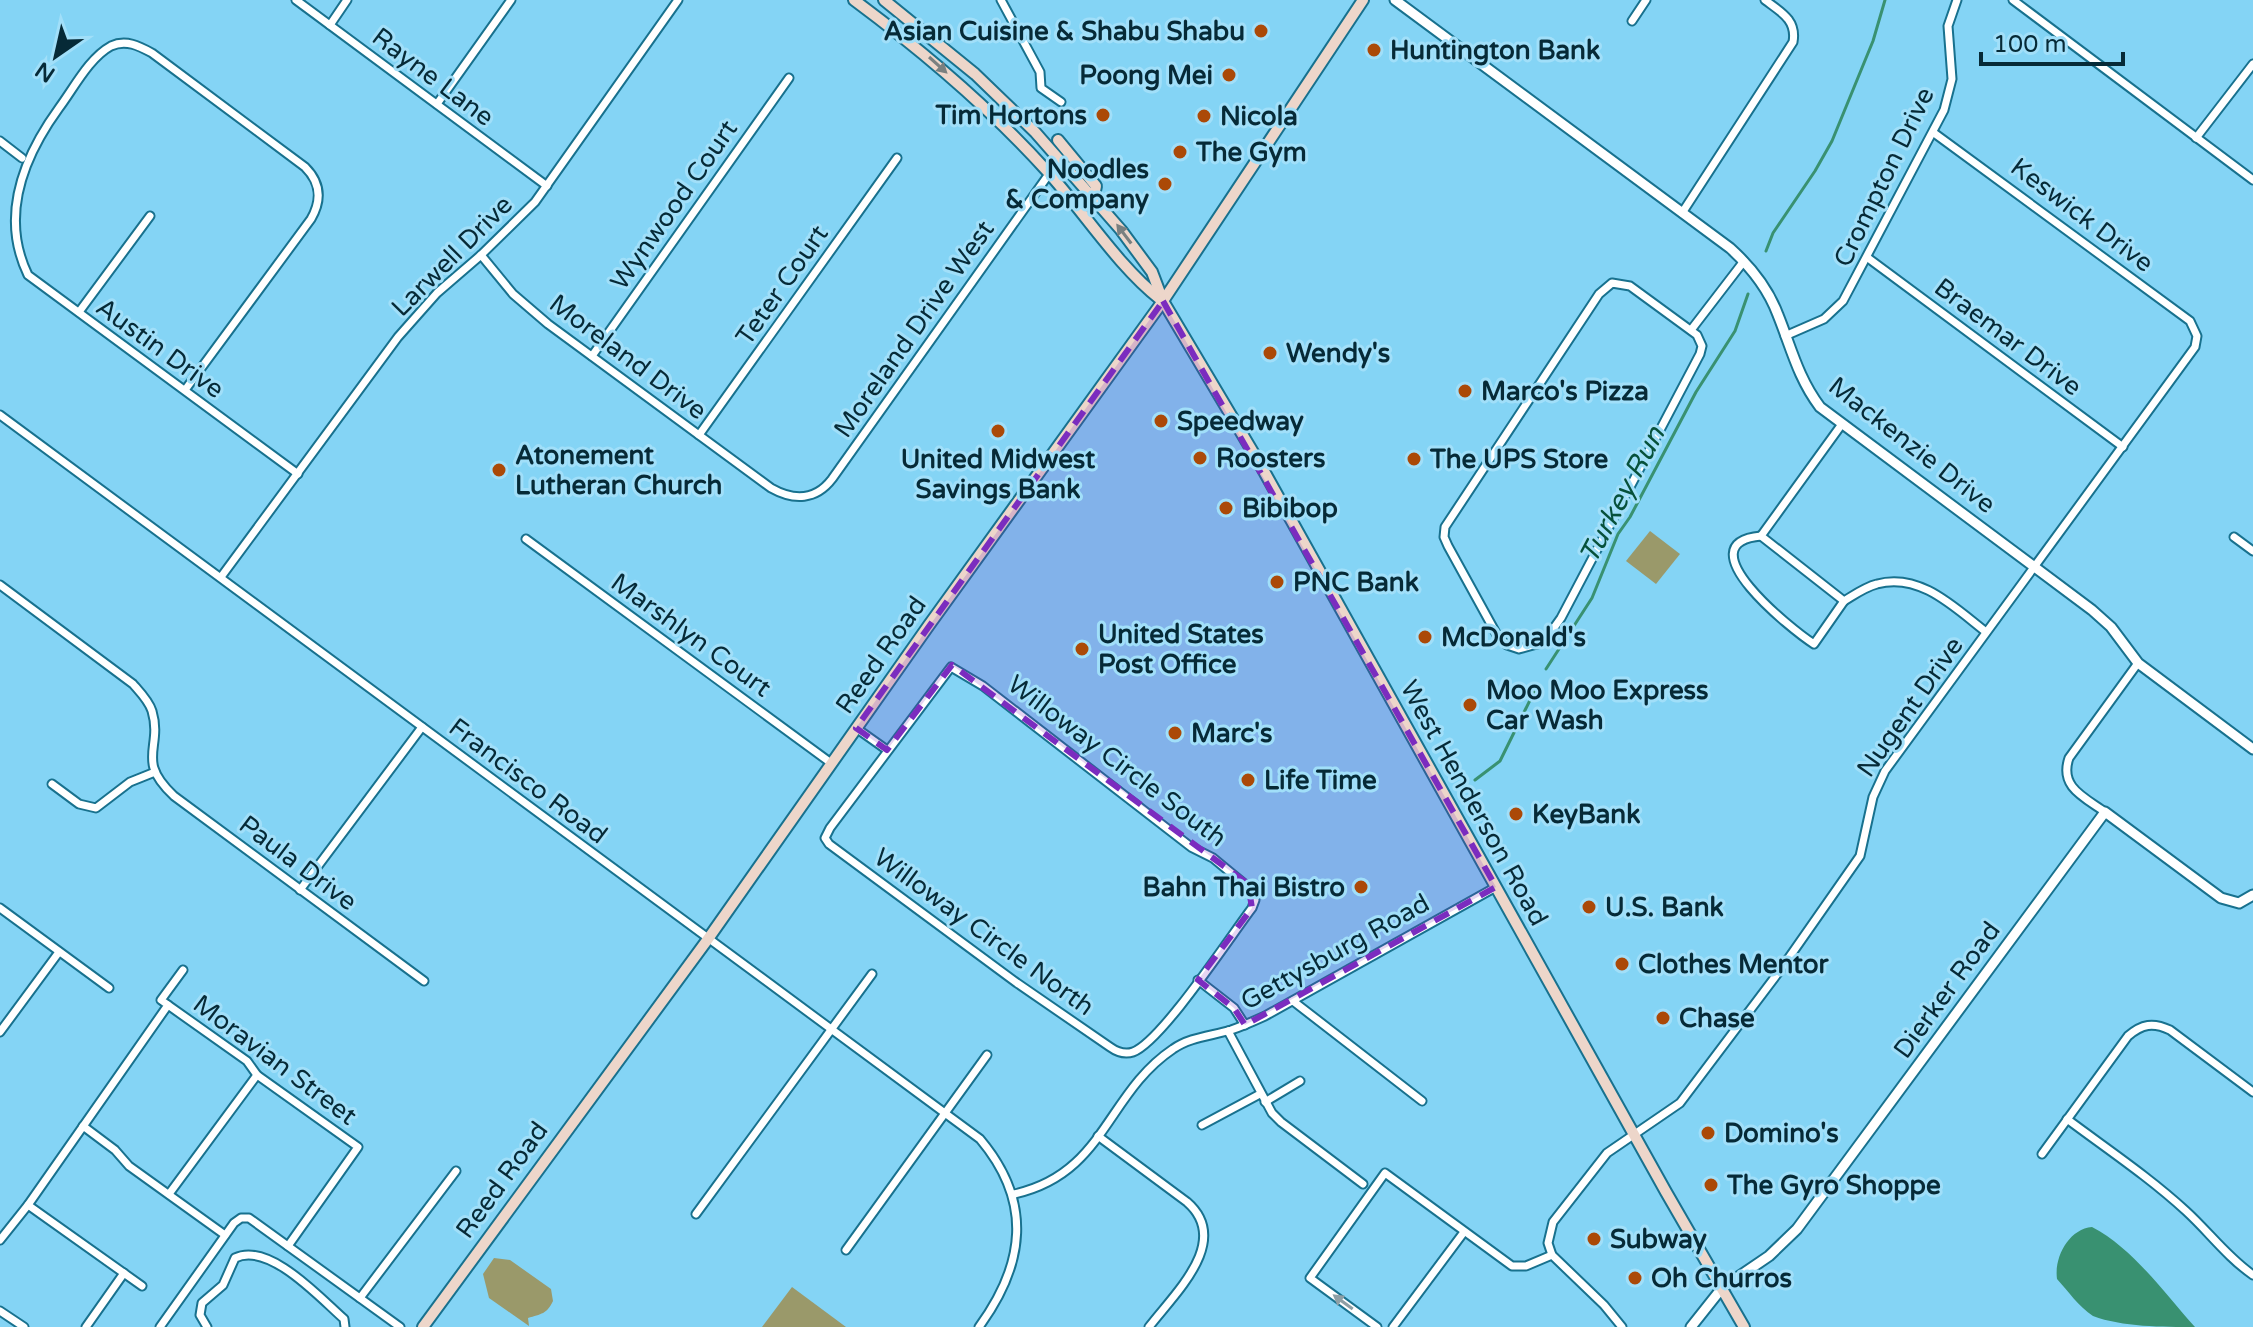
<svg xmlns="http://www.w3.org/2000/svg" width="2253" height="1327" font-family="'Varela Round',sans-serif">
	<rect width="100%" height="100%" fill="#84d4f5"/>
	<!-- green -->
	<g fill="#9a996a">
		<path d="M1650,531L1680,554L1656,584L1626,561Z"/>
		<path d="M494,1258L510,1260L551,1289L553,1301C547,1314 541,1314 528,1318L529,1326L489,1298L483,1274Z"/>
		<path d="M792,1287L846,1327H762Z"/>
	</g>
	<!-- water -->
	<path fill="#399171" d="M2092,1227C2134,1249 2164,1293 2195,1327C2163,1327 2122,1327 2093,1316C2079,1307 2068,1291 2057,1279C2054,1257 2069,1229 2092,1227Z"/>
	<g fill="none" stroke-linecap="round" stroke-linejoin="round">
		<!-- stream -->
		<g stroke="#399171" stroke-width="3">
			<path d="M1766,251L1773,233L1815,171L1832,141L1873,41L1885,0"/>
			<path d="M1546,669L1592,598L1618,534L1630,517L1696,392L1735,331L1748,294"/>
			<path d="M1475,780L1500,761L1535,690"/>
		</g>
		<defs>
			<g id="minor">
				<path d="M296,0L547,186"/>
				<path d="M1001,0L1040,72L1041,88L1061,102"/>
				<path d="M2013,0L2253,180"/>
				<path d="M1632,21L1646,0"/>
				<path d="M330,25L347,0"/>
				<path d="M437,104L511,0"/>
				<path d="M2196,138L2253,64"/>
				<path d="M0,141L22,158"/>
				<path d="M1682,213L1793,42C1797,20 1781,12 1765,0"/>
				<path d="M481,255L513,294L548,324L771,488C794,501 816,500 832,479L1049,174"/>
				<path d="M1868,258L2123,447"/>
				<path d="M1612,283L1630,286L1697,335L1702,346L1700,354L1561,618L1551,632L1537,644L1519,649L1507,645L1497,635L1448,546L1444,537L1445,527L1599,294Z"/>
				<path d="M79,312L150,216"/>
				<path d="M1691,330L1744,261"/>
				<path d="M1785,336L1824,319L1843,301L1944,110L1952,79L1948,26L1957,0"/>
				<path d="M592,356L789,78"/>
				<path d="M185,390L311,219C322,200 321,183 305,167L152,53C139,46 126,39 111,46C89,58 74,88 59,108C22,159 0,217 28,275L298,474"/>
				<path d="M0,415L980,1139C1033,1202 1025,1264 979,1327"/>
				<path d="M1842,424L1761,536L1844,601C1854,595 1865,587 1877,584C1920,572 1955,608 1986,632"/>
				<path d="M699,435L897,158"/>
				<path d="M1761,536C1683,543 1792,630 1814,644L1844,601"/>
				<path d="M2234,537L2253,551"/>
				<path d="M526,539L831,763"/>
				<path d="M221,577L398,337L437,293L481,255L535,202L678,0"/>
				<path d="M0,585L133,684C140,692 149,701 152,711C163,748 135,760 174,796L424,981"/>
				<path d="M951,667L983,686L1191,847L1213,858L1253,891L1255,900L1252,908C1230,937 1161,1042 1133,1052C1124,1055 1117,1052 1110,1047L1017,983L829,844L825,838L830,828Z"/>
				<path d="M856,728L887,750"/>
				<path d="M52,784L79,804L96,808L130,782L155,772"/>
				<path d="M2105,812C2084,797 2059,787 2069,758L2138,663"/>
				<path d="M300,890L422,727"/>
				<path d="M0,908L109,988"/>
				<path d="M1198,980L1234,1008L1245,1025"/>
				<path d="M1293,1001L1422,1101"/>
				<path d="M168,1005L247,1061L257,1075L358,1147L288,1246"/>
				<path d="M1228,1031L1272,1113L1281,1122L1363,1184"/>
				<path d="M0,1032L59,952"/>
				<path d="M1265,1102L1300,1081"/>
				<path d="M2067,1119C2107,1149 2149,1177 2186,1211C2209,1232 2227,1257 2253,1275"/>
				<path d="M1202,1125L1260,1094"/>
				<path d="M83,1126L115,1150L129,1166L225,1235"/>
				<path d="M1098,1136L1187,1202C1232,1241 1175,1293 1149,1327"/>
				<path d="M2042,1154L2128,1036C2142,1024 2153,1022 2170,1030L2253,1092"/>
				<path d="M169,1194L257,1075"/>
				<path d="M1014,1194C1105,1174 1106,1094 1173,1049C1190,1037 1211,1036 1231,1030C1243,1026 1254,1021 1265,1016L1496,887"/>
				<path d="M28,1205L142,1286"/>
				<path d="M696,1214L872,974"/>
				<path d="M0,1240L28,1205L168,1005L161,1000L183,970"/>
				<path d="M846,1250L987,1055"/>
				<path d="M360,1298L456,1171"/>
				<path d="M0,1311L24,1327"/>
				<path d="M86,1327L124,1273"/>
				<path d="M160,1327L234,1223L241,1218H249L400,1327"/>
				<path d="M207,1327L200,1315L202,1303L223,1285L235,1258C269,1241 321,1299 344,1319L345,1327"/>
				<path d="M1377,1327L1310,1278L1385,1173L1512,1266H1526L1552,1255"/>
				<path d="M1393,1327L1464,1232"/>
				<path d="M1622,1327L1604,1305L1552,1255L1548,1243L1553,1222L1607,1153L1680,1103L1781,969L1860,856L1873,797L1885,771L2195,347L2197,336L2190,321L1934,133"/>
			</g>
			<g id="tertiary">
				<path d="M1395,0L1730,248C1751,267 1768,288 1778,315C1791,347 1798,378 1820,407L2092,610L2111,627L2138,663L2253,749"/>
				<path d="M1691,1327L1722,1288L1769,1256L1797,1229L2105,812L2221,898L2239,903L2253,895"/>
			</g>
			<g id="secondary">
				<path d="M854,0C924,52 989,107 1047,171C1084,212 1118,266 1160,299"/>
				<path d="M884,0L975,74L1035,132L1121,230L1152,272L1163,301L1260,464L1666,1192L1744,1327"/>
				<path d="M1058,140L1096,186L1094,196"/>
				<path d="M423,1327L708,939L929,625L1163,301L1363,0"/>
			</g>
		</defs>
		<!-- minor casing -->
		<use href="#minor" stroke="#18718e" stroke-width="11"/>
		<!-- tertiary casing -->
		<use href="#tertiary" stroke="#18718e" stroke-width="13"/>
		<!-- secondary casing -->
		<use href="#secondary" stroke="#18718e" stroke-width="14"/>
		<!-- minor -->
		<use href="#minor" stroke="#fff" stroke-width="7"/>
		<!-- tertiary -->
		<use href="#tertiary" stroke="#fff" stroke-width="9"/>
		<!-- secondary -->
		<use href="#secondary" stroke="#edd6ca" stroke-width="10"/>
	</g>
	<!-- one-way arrows -->
	<defs><path id="oneway-solid" d="M-6-.8H1V-3.2L6.5 0L1 3.2V.8H-6Z" transform="scale(2)"/></defs>
	<g fill="#7a8080">
		<use href="#oneway-solid" transform="translate(938 65) rotate(42)"/>
		<use href="#oneway-solid" transform="translate(1124 234) rotate(-127)"/>
	</g>
	<use fill="#8f9fa5" href="#oneway-solid" transform="translate(1343 1302) rotate(-144)"/>
	<!-- marked area -->
	<path fill="#7b2cbf" fill-opacity="0.2" stroke="#7b2cbf" stroke-width="6" stroke-dasharray="16 10" stroke-linejoin="round" d="M1163,301L1496,887L1245,1025L1234,1008L1198,980L1252,908L1248,884L952,665L887,750L856,728Z"/>
	<!-- markers -->
	<g fill="#ab4907" stroke="#a1dff9" stroke-width="3">
		<circle cx="1261" cy="31" r="8"/>
		<circle cx="1374" cy="50" r="8"/>
		<circle cx="1229" cy="75" r="8"/>
		<circle cx="1103" cy="115" r="8"/>
		<circle cx="1204" cy="116" r="8"/>
		<circle cx="1180" cy="152" r="8"/>
		<circle cx="1165" cy="184" r="8"/>
		<circle cx="1270" cy="353" r="8"/>
		<circle cx="1465" cy="391" r="8"/>
		<circle cx="1161" cy="421" r="8"/>
		<circle cx="998" cy="431" r="8"/>
		<circle cx="1200" cy="458" r="8"/>
		<circle cx="1414" cy="459" r="8"/>
		<circle cx="499" cy="470" r="8"/>
		<circle cx="1226" cy="508" r="8"/>
		<circle cx="1277" cy="582" r="8"/>
		<circle cx="1425" cy="637" r="8"/>
		<circle cx="1082" cy="649" r="8"/>
		<circle cx="1470" cy="705" r="8"/>
		<circle cx="1175" cy="733" r="8"/>
		<circle cx="1248" cy="780" r="8"/>
		<circle cx="1516" cy="814" r="8"/>
		<circle cx="1361" cy="887" r="8"/>
		<circle cx="1589" cy="907" r="8"/>
		<circle cx="1622" cy="964" r="8"/>
		<circle cx="1663" cy="1018" r="8"/>
		<circle cx="1708" cy="1133" r="8"/>
		<circle cx="1711" cy="1185" r="8"/>
		<circle cx="1594" cy="1239" r="8"/>
		<circle cx="1635" cy="1278" r="8"/>
	</g>
	<g text-anchor="middle" dominant-baseline="central" stroke-width="6" stroke-linejoin="round" paint-order="stroke">
		<!-- poi labels -->
		<g font-size="26" font-weight="bold" fill="#062a37" stroke="#a1dff9" text-anchor="start">
			<text x="1245" y="31" text-anchor="end">Asian Cuisine &amp; Shabu Shabu</text>
			<text x="1390" y="50">Huntington Bank</text>
			<text x="1213" y="75" text-anchor="end">Poong Mei</text>
			<text x="1087" y="115" text-anchor="end">Tim Hortons</text>
			<text x="1220" y="116">Nicola</text>
			<text x="1196" y="152">The Gym</text>
			<text x="1149" y="169" text-anchor="end">Noodles<tspan x="1149" dy="30">&amp; Company</tspan></text>
			<text x="1286" y="353">Wendy's</text>
			<text x="1481" y="391">Marco's Pizza</text>
			<text x="1177" y="421">Speedway</text>
			<text x="515" y="455">Atonement<tspan x="515" dy="30">Lutheran Church</tspan></text>
			<text x="1216" y="458">Roosters</text>
			<text x="998" y="459" text-anchor="middle">United Midwest<tspan x="998" dy="30">Savings Bank</tspan></text>
			<text x="1430" y="459">The UPS Store</text>
			<text x="1242" y="508">Bibibop</text>
			<text x="1293" y="582">PNC Bank</text>
			<text x="1098" y="634">United States<tspan x="1098" dy="30">Post Office</tspan></text>
			<text x="1441" y="637">McDonald's</text>
			<text x="1486" y="690">Moo Moo Express<tspan x="1486" dy="30">Car Wash</tspan></text>
			<text x="1191" y="733">Marc's</text>
			<text x="1264" y="780">Life Time</text>
			<text x="1532" y="814">KeyBank</text>
			<text x="1345" y="887" text-anchor="end">Bahn Thai Bistro</text>
			<text x="1605" y="907">U.S. Bank</text>
			<text x="1638" y="964">Clothes Mentor</text>
			<text x="1679" y="1018">Chase</text>
			<text x="1724" y="1133">Domino's</text>
			<text x="1727" y="1185">The Gyro Shoppe</text>
			<text x="1610" y="1239">Subway</text>
			<text x="1651" y="1278">Oh Churros</text>
		</g>
		<!-- street labels -->
		<g font-size="26" fill="#062a37" stroke="#a1dff9">
			<text transform="translate(433 77) rotate(37)">Rayne Lane</text>
			<text transform="translate(1884 177) rotate(-64)">Crompton Drive</text>
			<text transform="translate(674 205) rotate(-55)">Wynwood Court</text>
			<text transform="translate(2082 215) rotate(37)">Keswick Drive</text>
			<text transform="translate(452 256) rotate(-45)">Larwell Drive</text>
			<text transform="translate(782 285) rotate(-55)">Teter Court</text>
			<text transform="translate(914 329) rotate(-55)">Moreland Drive West</text>
			<text transform="translate(2008 337) rotate(37)">Braemar Drive</text>
			<text transform="translate(160 348) rotate(36)">Austin Drive</text>
			<text transform="translate(628 357) rotate(37)">Moreland Drive</text>
			<text transform="translate(1912 445) rotate(38)">Mackenzie Drive</text>
			<text transform="translate(691 635) rotate(36)">Marshlyn Court</text>
			<text transform="translate(881 655) rotate(-55)">Reed Road</text>
			<text transform="translate(1910 707) rotate(-55)">Nugent Drive</text>
			<text transform="translate(1117 761) rotate(37)">Willoway Circle South</text>
			<text transform="translate(528 781) rotate(37)">Francisco Road</text>
			<text transform="translate(1474 803) rotate(61)">West Henderson Road</text>
			<text transform="translate(298 863) rotate(37)">Paula Drive</text>
			<text transform="translate(984 932) rotate(36)">Willoway Circle North</text>
			<text transform="translate(1335 952) rotate(-29)">Gettysburg Road</text>
			<text transform="translate(1947 990) rotate(-54)">Dierker Road</text>
			<text transform="translate(275 1060) rotate(37)">Moravian Street</text>
			<text transform="translate(502 1180) rotate(-54)">Reed Road</text>
		</g>
		<!-- water labels -->
		<g font-size="28" font-style="italic" fill="#07513b" stroke="#a1dff9">
			<text transform="translate(1622 495) rotate(-62)">Turkey Run</text>
		</g>
	</g>
	<!-- north arrow -->
	<g transform="translate(56 56) rotate(214)" stroke="#a1dff9" stroke-width="6" paint-order="stroke">
	<path d="M0-6L14 30L0 20L-14 30Z" fill="#062a37"/>
	<text y="-12" font-size="22" font-weight="bold" text-anchor="middle" fill="#062a37">N</text>
	</g>
	<!-- scale -->
	<path d="M1981 52v12h142v-12" fill="none" stroke="#062a37" stroke-width="4"/>
	<text x="1993" y="52" font-size="24" fill="#062a37" stroke="#a1dff9" stroke-width="6" paint-order="stroke">100 m</text>
</svg>
